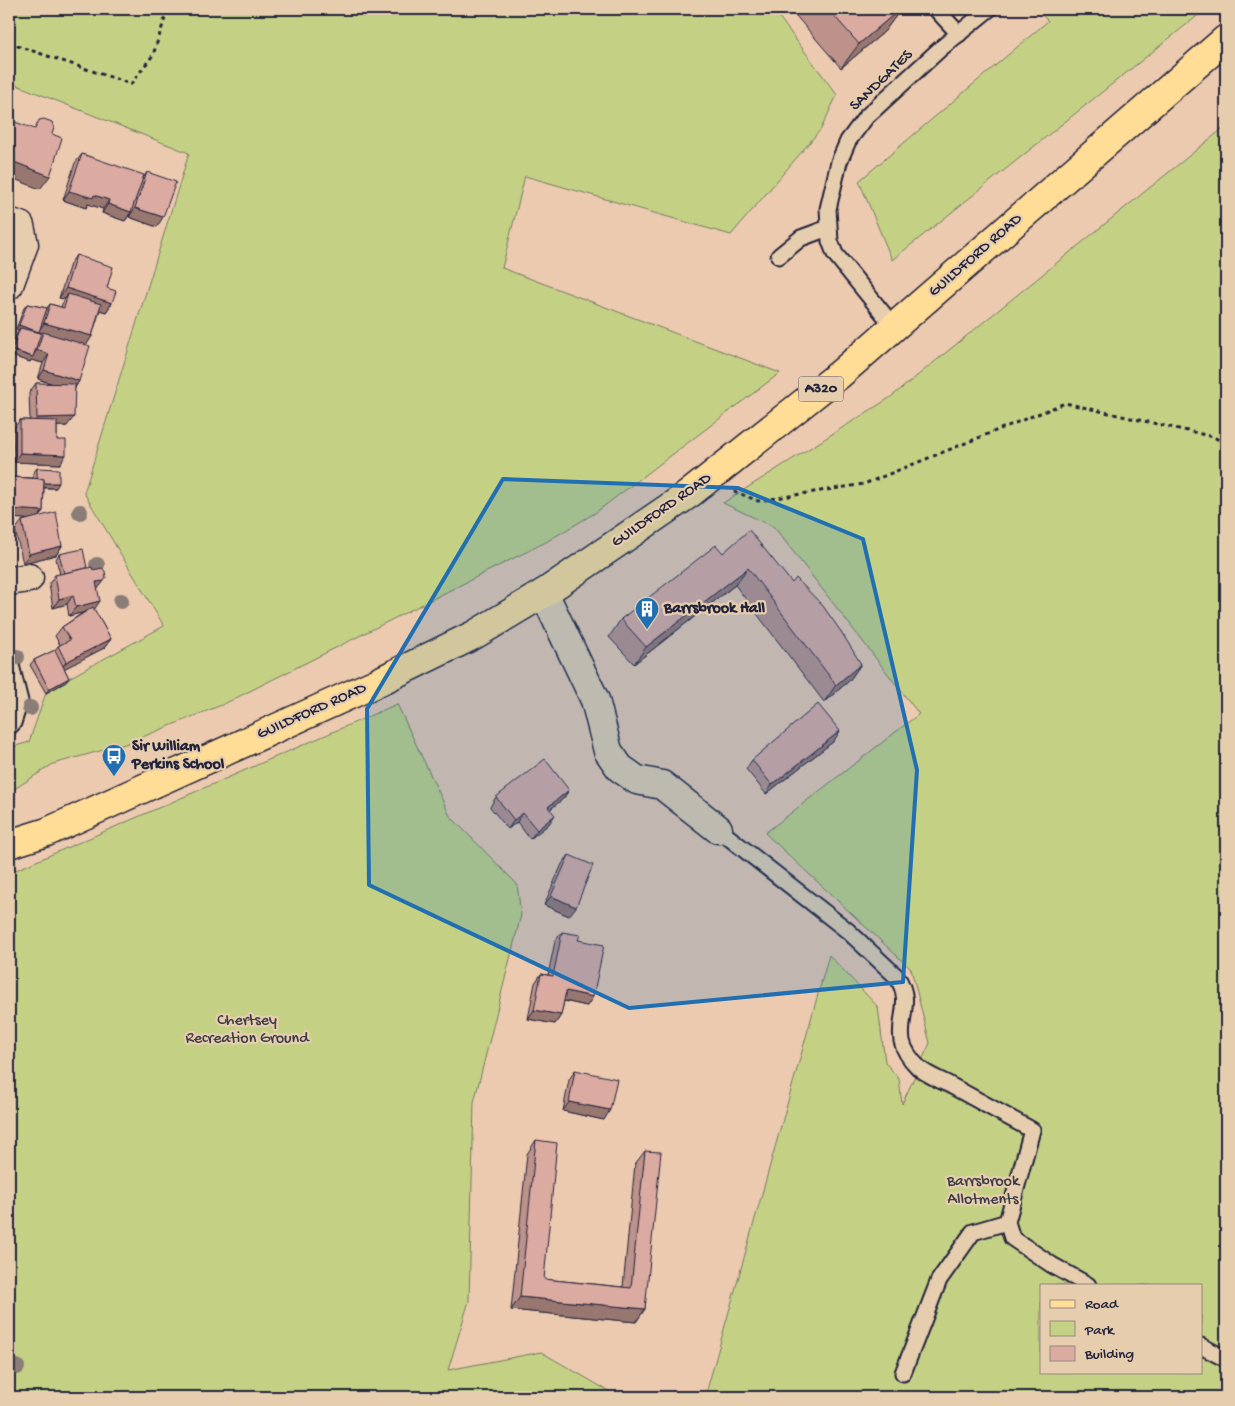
<svg xmlns="http://www.w3.org/2000/svg" width="1235" height="1406" font-family="'Gochi Hand',sans-serif">
	<rect width="100%" height="100%" fill="#eccab0"/>
	<filter id="ink" filterUnits="userSpaceOnUse"><feTurbulence type="fractalNoise" baseFrequency=".02" numOctaves="2"/><feDisplacementMap in="SourceGraphic" scale="10" xChannelSelector="R" yChannelSelector="G"/><feConvolveMatrix kernelMatrix="1 2 1 2 8 2 1 2 1" color-interpolation-filters="sRGB"/></filter>
	<g filter="url(#ink)">
		<!-- green -->
		<g fill="#c4d185" stroke="#737a60" fill-rule="evenodd">
			<path d="M9,9H773L837,95L821,129L731,235L525,176L502,268L780,373L595,513L546,542L224,704L125,744L53,764L16,788L9,790V748L29,742L47,690L164,626L84,493L189,153L9,82Z"/>
			<path d="M1036,9H1206L892,260L859,181L1048,21Z"/>
			<path d="M1226,126V1397H705L829,955L878,1007L885,1062L899,1079L902,1104L930,1043L911,969L765,833L919,714L774,527L723,503L891,397ZM1041,1285H1201V1372H1041Z"/>
			<path d="M397,704L450,816L517,884L521,915L474,1102L469,1301L448,1370L541,1352L619,1397H9V873Z"/>
		</g>
		<g fill="none" stroke-linecap="round" stroke-linejoin="round">
			<defs>
				<g id="service">
					<path d="M936,9L959,34"/>
					<path d="M779,256L801,238L828,228"/>
					<path d="M894,327L835,254L830,241L828,209L839,162L848,141L866,117L940,49L989,9"/>
					<path d="M9,657L20,701L13,723L9,727"/>
					<path d="M718,829L848,931L897,977C913,1002 898,1017 902,1041C904,1050 911,1060 918,1067C925,1074 938,1079 948,1084C976,1099 1004,1115 1032,1130L1007,1222L1012,1238L1052,1265L1088,1285"/>
					<path d="M1201,1346L1226,1359"/>
					<path d="M903,1373L939,1280L973,1232L1007,1222"/>
				</g>
				<g id="minor">
					<path d="M9,222L20,226L24,244L9,285"/>
					<path d="M9,581L29,578"/>
					<path d="M544,593L595,700L608,751L620,768L637,780L662,785L718,829"/>
				</g>
				<path id="primary" d="M9,844L47,832L376,683L474,635L544,593L689,494L840,374L1226,39"/>
			</defs>
			<!-- service casing -->
			<use href="#service" stroke="#22223b" stroke-width="19"/>
			<!-- minor casing -->
			<use href="#minor" stroke="#22223b" stroke-width="31"/>
			<!-- primary casing -->
			<use href="#primary" stroke="#22223b" stroke-width="31"/>
			<!-- path -->
			<g stroke="#22223b" stroke-width="3" stroke-dasharray="4 4" stroke-linecap="butt">
				<path d="M9,43L131,84L153,55L168,9"/>
				<path d="M734,491L758,501L864,484L1065,403L1214,437L1226,445"/>
			</g>
			<!-- service -->
			<use href="#service" stroke="#e5cdae" stroke-width="15"/>
			<!-- minor -->
			<use href="#minor" stroke="#e5cdae" stroke-width="28"/>
			<!-- primary -->
			<use href="#primary" stroke="#ffdd96" stroke-width="28"/>
		</g>
		<!-- trees -->
		<g fill="#8a7c76">
			<circle cx="80" cy="512" r="8"/>
			<circle cx="97" cy="565" r="8"/>
			<circle cx="121" cy="601" r="8"/>
			<circle cx="17" cy="657" r="8"/>
			<circle cx="30" cy="708" r="8"/>
			<circle cx="17" cy="1367" r="8"/>
		</g>
		<!-- wall -->
		<g fill="#bc928a" stroke="#22223b">
			<path d="M790,9H901L884,32L841,68Z"/>
			<path d="M82,154L142,180L147,172L157,227L129,217L130,214L125,221L102,213L103,209L88,204L86,208L63,200L75,163Z"/>
			<path d="M76,255L107,288L112,303L106,312L100,310L92,336L86,345L79,381L75,388L67,426H57V440L60,464L14,462L13,429L20,420H30L29,393L36,383L52,384L38,379L43,363L31,360L30,362L9,355L17,333L19,330L16,329L24,308L27,304L47,308L50,304L61,307L62,304L65,299L59,298L70,264Z"/>
			<path d="M37,468L56,488H44L43,511L38,517L62,546L56,555L23,563L15,530L22,521L28,519L9,518V477L33,478V473Z"/>
			<path d="M723,553L792,583L861,664L849,681L824,702L735,585L634,664L609,637L621,619Z"/>
			<path d="M59,554L87,568L97,590L94,609L111,639L104,648L64,668L69,678L66,682L46,693L30,665L34,660L55,650L58,646L60,645L55,636L62,627L84,612L69,616L67,604L53,608L49,584L55,575L60,574L56,559Z"/>
			<path d="M834,741L766,794L746,769L752,760Z"/>
			<path d="M569,790L563,799L550,809L549,824L530,839L517,822L508,829L490,807L496,797Z"/>
			<path d="M569,855V916L544,905L562,864Z"/>
			<path d="M562,932L578,940L587,1006L564,1001L561,1015L555,1024L528,1019L535,983L541,974L548,975L555,941Z"/>
			<path d="M575,1070L604,1120L563,1111L569,1080Z"/>
			<path d="M536,1140L544,1279L623,1287L635,1164L645,1151V1309L636,1322L511,1310L527,1154Z"/>
		</g>
		<!-- shaded-wall -->
		<g fill="#997771" stroke="#22223b">
			<path d="M900,9H901L884,32L841,68L859,44Z"/>
			<path d="M9,160L50,176L40,189L9,177Z"/>
			<path d="M69,191L94,195L109,200L103,209L88,204L86,208L63,200Z"/>
			<path d="M108,204L131,212L125,221L102,213Z"/>
			<path d="M135,208L163,217L157,227L129,217Z"/>
			<path d="M66,288L112,303L106,312L67,300L68,294L65,299L59,298Z"/>
			<path d="M44,323L92,336L86,346L39,332L36,337L20,328L19,330L16,329L19,325L38,332Z"/>
			<path d="M12,350L32,357L37,350L49,354L43,363L31,360L30,362L9,355Z"/>
			<path d="M44,370L79,381L73,390L38,379Z"/>
			<path d="M74,417L67,426L30,427L37,418Z"/>
			<path d="M20,453L66,455L60,464L14,462Z"/>
			<path d="M37,483H59L56,488L33,487Z"/>
			<path d="M9,509L43,511L36,520L9,518Z"/>
			<path d="M62,546L56,555L23,563L29,554Z"/>
			<path d="M748,568L735,585L634,664L646,647Z"/>
			<path d="M104,581L97,590L96,582Z"/>
			<path d="M73,595L67,604L53,608L59,599Z"/>
			<path d="M100,601L94,610L69,616L76,607Z"/>
			<path d="M111,639L104,648L60,671L66,662Z"/>
			<path d="M861,664L849,681L824,702L836,685Z"/>
			<path d="M69,678L66,682L46,693L49,689Z"/>
			<path d="M840,731L834,741L766,794L772,785Z"/>
			<path d="M569,790L563,799L542,816L548,807Z"/>
			<path d="M523,813L517,822L508,829L514,820Z"/>
			<path d="M555,815L549,824L530,839L537,830Z"/>
			<path d="M551,896L576,907L569,916L544,905Z"/>
			<path d="M566,991L593,997L587,1006L560,1000Z"/>
			<path d="M534,1010L561,1015L555,1024L528,1019Z"/>
			<path d="M569,1102L610,1110L604,1120L563,1111Z"/>
			<path d="M520,1297L645,1309L636,1322L511,1310Z"/>
		</g>
		<!-- building -->
		<g fill="#dbaaa1" stroke="#22223b">
			<path d="M828,9H900L859,44Z"/>
			<path d="M44,119L52,122L54,128L52,134L62,138L50,176L9,160V120L35,129L39,120Z"/>
			<path d="M82,154L144,175L131,212L108,204L109,200L94,195L93,198L69,191Z"/>
			<path d="M147,172L176,182L163,217L135,208Z"/>
			<path d="M76,255L113,267L107,288L116,291L112,303L66,288Z"/>
			<path d="M68,294L101,304L92,336L44,323L50,304L64,308Z"/>
			<path d="M27,304L47,308L39,332L19,325Z"/>
			<path d="M20,328L41,333L33,357L12,350Z"/>
			<path d="M43,332L90,346L79,381L44,370L49,354L37,350Z"/>
			<path d="M36,383L75,384L74,417L37,418Z"/>
			<path d="M20,420L57,421V440H66V455L20,453Z"/>
			<path d="M37,468L59,469V483H44V479L37,478Z"/>
			<path d="M9,477L44,479L43,511L9,509Z"/>
			<path d="M56,512L62,546L29,554L22,521Z"/>
			<path d="M749,530L792,583L796,578L823,606L842,633L861,664L836,685L748,568L646,647L621,619L716,545L723,553Z"/>
			<path d="M83,549L87,568L64,573L59,554Z"/>
			<path d="M92,567L93,570L102,568L105,571L106,578L104,581L96,582L100,601L76,607L73,595L59,599L55,575Z"/>
			<path d="M93,607L111,639L66,662L58,646L70,640L62,627Z"/>
			<path d="M55,650L69,678L49,689L34,660Z"/>
			<path d="M818,704L840,731L772,785L752,760Z"/>
			<path d="M545,759L569,790L548,807L555,815L537,830L523,813L514,820L496,797Z"/>
			<path d="M569,855L593,865L576,907L551,896Z"/>
			<path d="M562,932L580,935L578,940L604,945L593,997L566,991L561,1015L534,1010L541,974L553,976Z"/>
			<path d="M575,1070L617,1079L610,1110L569,1102Z"/>
			<path d="M536,1140L557,1143L544,1279L631,1288L645,1151L661,1152L645,1309L520,1297Z"/>
		</g>
	</g>
	<!-- marked area -->
	<path fill="#1f6fb2" fill-opacity="0.2" stroke="#1f6fb2" stroke-width="4" stroke-linejoin="round" d="M503,479L738,488L863,539L917,770L903,982L629,1008L369,885L367,709Z"/>
	<!-- icons -->
	<defs>
		<symbol id="building-pin" viewBox="-11 -11 22 30"><path d="M0 17L-7.5 6A9.5 9.5 0 1 1 7.5 6Z" fill="#1f6fb2" stroke="#e5cdae"/><path d="M-4-6H4V6H1V3H-1V6H-4ZM-2.5-4.3h1.7v1.8h-1.7ZM.8-4.3h1.7v1.8H.8ZM-2.5-1h1.7V.8h-1.7ZM.8-1h1.7V.8H.8Z" fill="#fff"/></symbol>
		<symbol id="bus-pin" viewBox="-11 -11 22 30"><path d="M0 17L-7.5 6A9.5 9.5 0 1 1 7.5 6Z" fill="#1f6fb2" stroke="#e5cdae"/><path d="M-5-6H5V4H4V6H2V4H-2V6H-4V4H-5ZM-3.5-4V0h7V-4ZM-3.5 1.2v1.5H-2V1.2ZM2 1.2v1.5H3.5V1.2Z" fill="#fff"/></symbol>
	</defs>
	<g fill-rule="evenodd">
		<use href="#building-pin" x="633" y="595" width="28" height="38"/>
		<use href="#bus-pin" x="100" y="742" width="28" height="38"/>
	</g>
	<g text-anchor="middle" dominant-baseline="central" stroke-width="4.5" stroke-linejoin="round" paint-order="stroke">
		<!-- shield labels -->
		<rect fill="#e5cdae" stroke="#5c555e" stroke-width="1" x="798.5" y="376.5" width="45" height="25" rx="4"/>
		<g font-size="15" font-weight="bold" fill="#22223b">
			<text x="821" y="389">A320</text>
		</g>
		<!-- street labels -->
		<g font-size="16" fill="#22223b" stroke="#e5cdae">
			<text transform="translate(882 81) rotate(-44)">SANDGATES</text>
			<text transform="translate(976 256) rotate(-41)">GUILDFORD ROAD</text>
			<text transform="translate(662 511) rotate(-35)">GUILDFORD ROAD</text>
			<text transform="translate(312 712) rotate(-24)">GUILDFORD ROAD</text>
		</g>
		<!-- poi labels -->
		<g font-size="16" font-weight="bold" fill="#22223b" stroke="#e5cdae" text-anchor="start">
			<text x="664" y="609">Barrsbrook Hall</text>
			<text x="132" y="747">Sir William<tspan x="132" dy="18">Perkins School</tspan></text>
		</g>
		<!-- park labels -->
		<g font-size="16" fill="#3a3c46" stroke="#e5cdae">
			<text x="247" y="1021">Chertsey<tspan x="247" dy="18">Recreation Ground</tspan></text>
			<text x="983" y="1182">Barrsbrook<tspan x="983" dy="18">Allotments</tspan></text>
		</g>
	</g>
	<!-- margin -->
	<rect width="1235" height="1406" fill="none" stroke="#e5cdae" stroke-width="30"/>
	<rect x="15" y="15" width="1205" height="1376" fill="none" stroke="#22223b" stroke-width="2" filter="url(#ink)"/>
	<!-- legend -->
	<rect x="1040" y="1284" width="162" height="90" fill="#e5cdae" stroke="#978980"/>
	<rect x="1050" y="1300" width="25" height="8" fill="#ffdd96" stroke="#978980"/>
	<text x="1085" y="1308" font-size="15" fill="#22223b">Road</text>
	<rect x="1050" y="1321" width="25" height="15" fill="#c4d185" stroke="#978980"/>
	<text x="1085" y="1334" font-size="15" fill="#22223b">Park</text>
	<rect x="1050" y="1346" width="25" height="15" fill="#dbaaa1" stroke="#978980"/>
	<text x="1085" y="1358" font-size="15" fill="#22223b">Building</text>
</svg>
